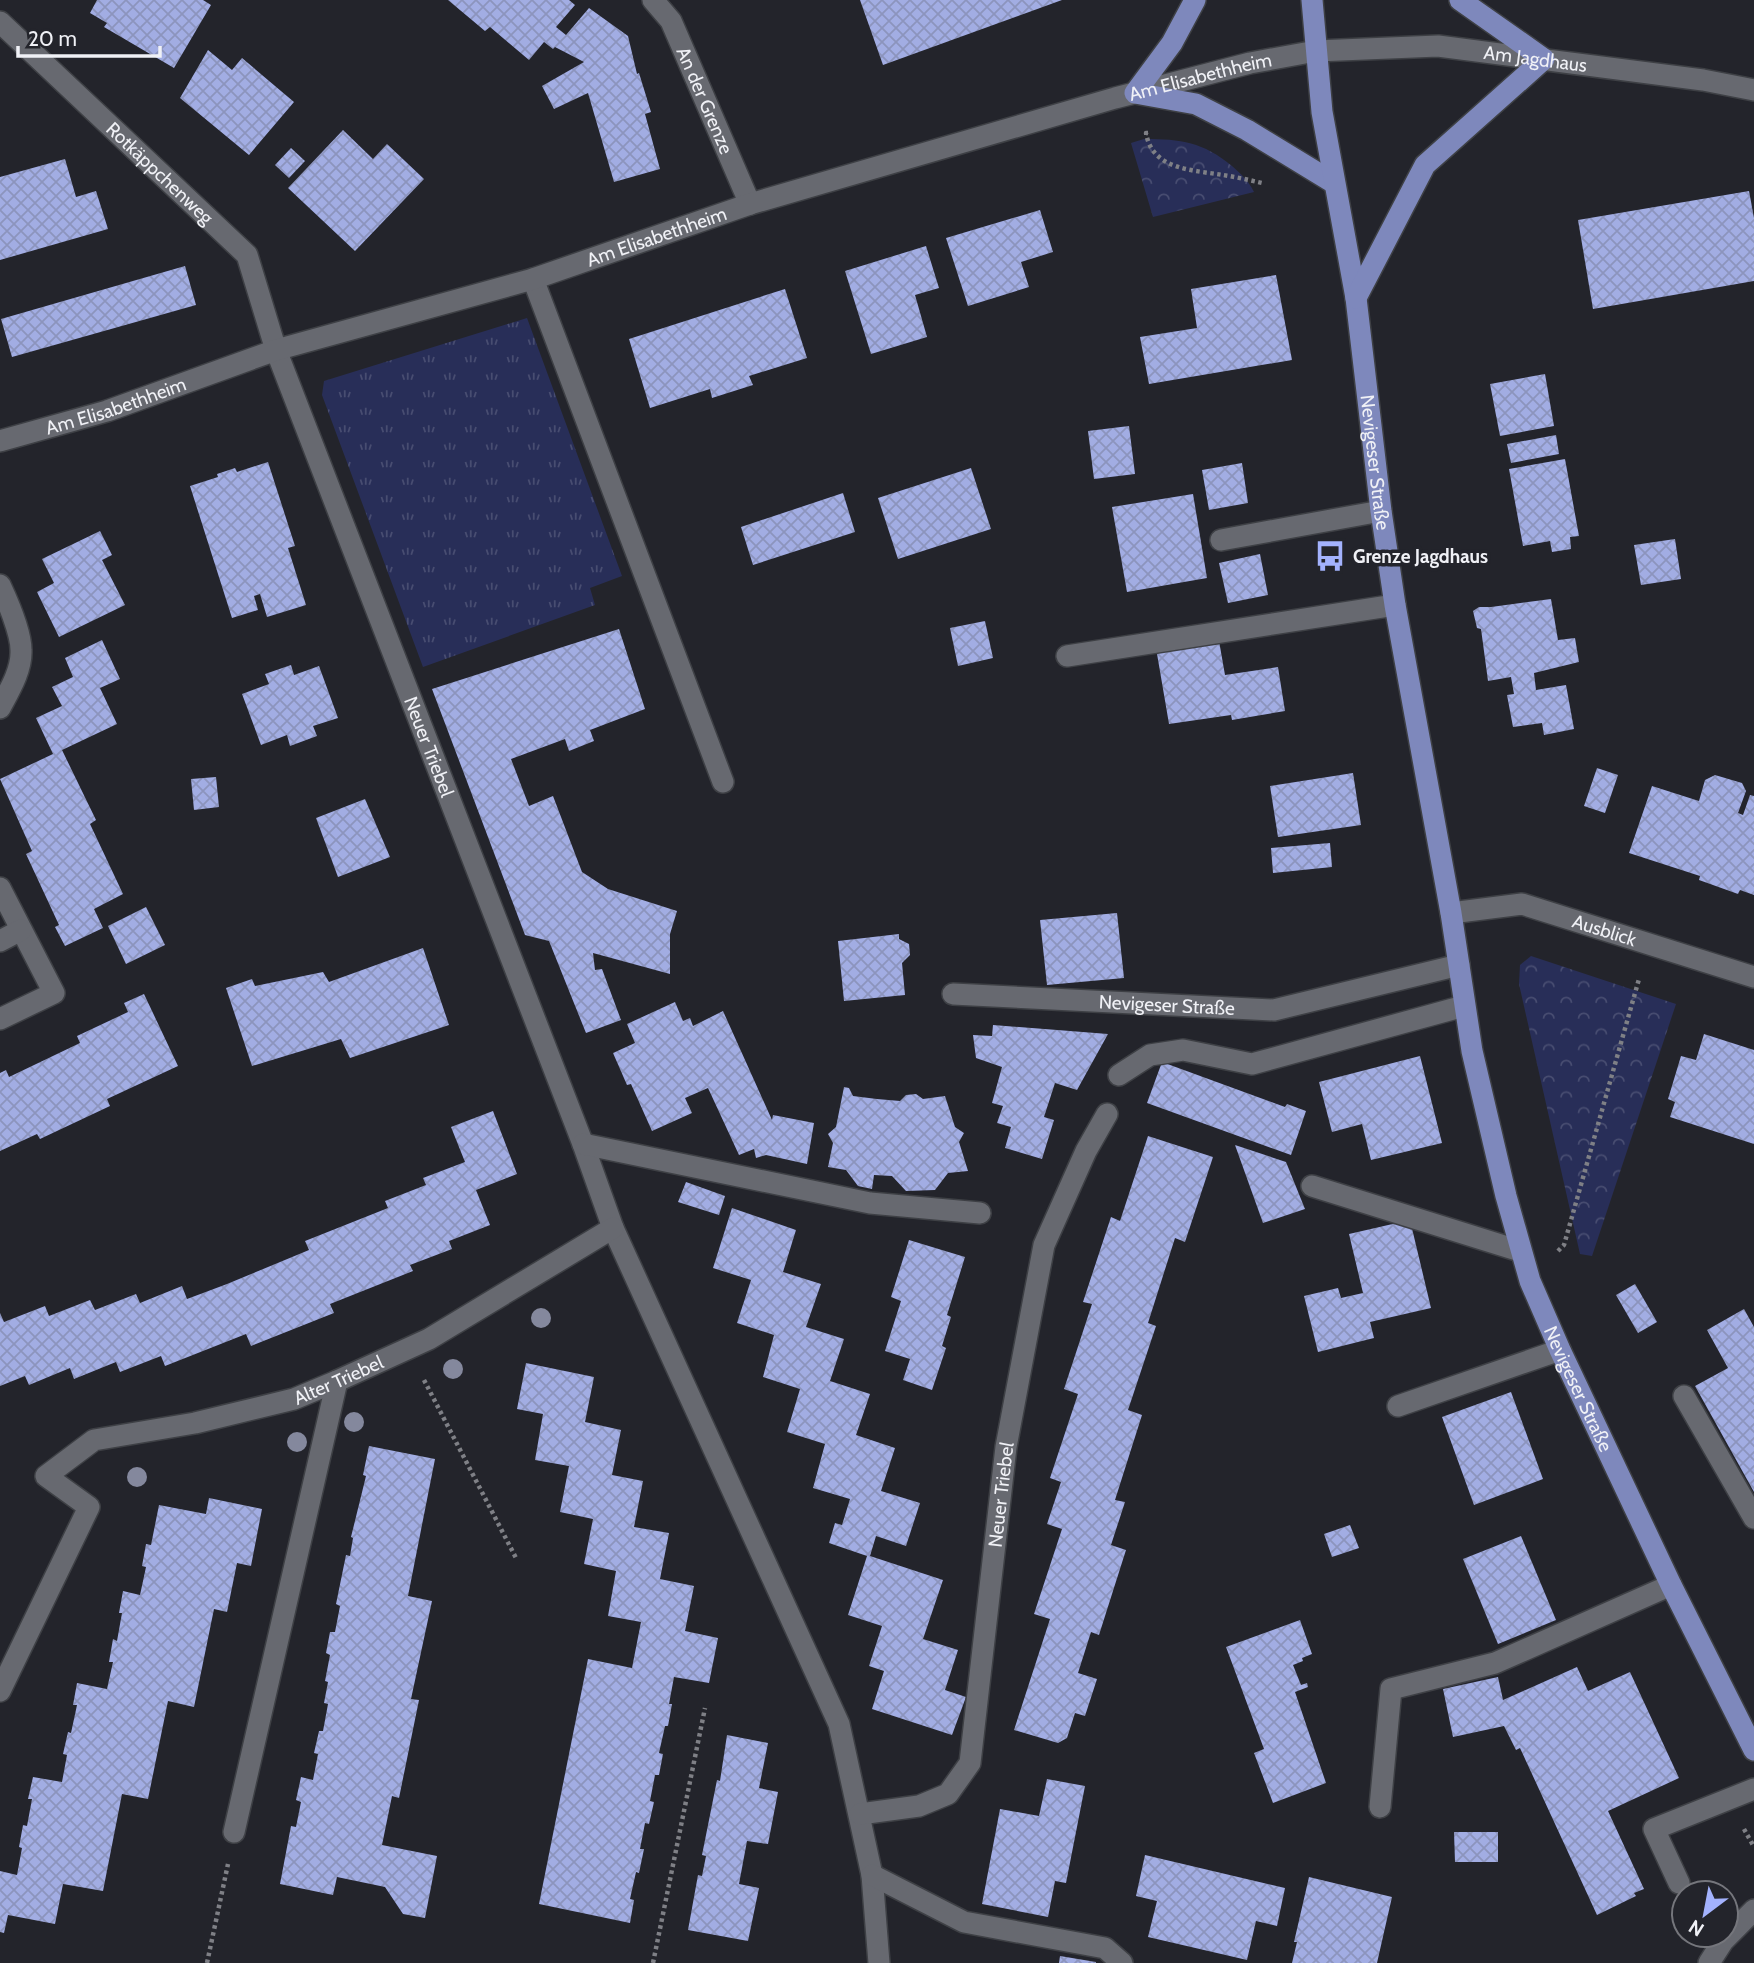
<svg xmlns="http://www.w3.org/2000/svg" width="1754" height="1963" font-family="Cabin,sans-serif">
	<defs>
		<pattern id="grass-tufts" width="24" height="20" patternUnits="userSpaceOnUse" patternTransform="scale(1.75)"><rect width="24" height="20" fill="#282e58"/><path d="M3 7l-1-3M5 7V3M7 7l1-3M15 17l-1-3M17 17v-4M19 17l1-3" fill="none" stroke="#484d71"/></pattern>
		<pattern id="forest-crowns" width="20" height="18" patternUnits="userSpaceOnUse" patternTransform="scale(1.75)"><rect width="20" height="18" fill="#282e58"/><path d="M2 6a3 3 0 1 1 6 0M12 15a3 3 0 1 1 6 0" fill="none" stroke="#484d71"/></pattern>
		<pattern id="building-cross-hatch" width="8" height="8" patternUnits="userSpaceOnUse" patternTransform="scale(1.75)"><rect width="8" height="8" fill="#a2ade3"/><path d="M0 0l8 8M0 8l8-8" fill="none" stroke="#8c94bd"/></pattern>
	</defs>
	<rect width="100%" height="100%" fill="#23242b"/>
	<!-- grass -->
	<path fill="url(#grass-tufts)" d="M527,318L622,576L590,588L595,605L423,667L322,395L324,381Z"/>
	<!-- forest -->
	<g fill="url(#forest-crowns)">
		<path d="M1144,139C1181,139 1203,142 1232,166C1242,175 1248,180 1254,192L1153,217L1131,143Z"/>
		<path d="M1531,956L1676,1004L1592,1256L1580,1254L1519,984L1520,965Z"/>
	</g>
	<!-- building -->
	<g fill="url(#building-cross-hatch)">
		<path d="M97,0H203L211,5L174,68L104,27L107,23L90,13Z"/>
		<path d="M448,0H569L575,5L556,27L566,35L589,8L628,36L637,74L639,73L651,112L645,114L660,169L614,182L588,93L554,109L542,86L584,62L555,47L553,49L544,42L529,60L490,27L485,31Z"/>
		<path d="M860,0H1062L883,65Z"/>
		<path d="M208,50L232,70L242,58L294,102L249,155L180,98Z"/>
		<path d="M343,130L373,159L387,144L424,179L355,251L288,188Z"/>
		<path d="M291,148L305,161L289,178L275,165Z"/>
		<path d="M65,159L76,197L96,191L108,229L0,260V177Z"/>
		<path d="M1749,191L1754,218V281L1593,309L1578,220Z"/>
		<path d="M1040,210L1053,252L1021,262L1029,287L968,306L946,238Z"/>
		<path d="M926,246L939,288L915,295L927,337L871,354L845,271Z"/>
		<path d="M185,266L196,305L12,357L1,319Z"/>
		<path d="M1276,275L1292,360L1149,384L1140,337L1197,328L1191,289Z"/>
		<path d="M785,289L807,358L749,376L753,385L712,398L710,389L650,408L629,339Z"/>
		<path d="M1545,374L1554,426L1500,436L1490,384Z"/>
		<path d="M1129,426L1135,474L1094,479L1088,431Z"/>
		<path d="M1556,435L1559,454L1511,463L1507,444Z"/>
		<path d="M1565,459L1579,536L1570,537L1571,549L1552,552L1550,541L1523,546L1509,469Z"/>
		<path d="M268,462L295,546L288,548L306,605L267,617L260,594L254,596L258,610L232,618L190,486L218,477L217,474L235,468L237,472Z"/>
		<path d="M1242,463L1248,503L1209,510L1202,470Z"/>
		<path d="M971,468L991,529L898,559L878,498Z"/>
		<path d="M843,493L855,532L753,565L741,527Z"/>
		<path d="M1193,494L1207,578L1127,592L1112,507Z"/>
		<path d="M100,531L112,555L102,560L125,605L59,637L37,592L54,583L42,559Z"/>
		<path d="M1675,539L1681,579L1641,585L1634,545Z"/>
		<path d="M1260,554L1268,595L1228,603L1219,563Z"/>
		<path d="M1551,599L1558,640L1575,638L1579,662L1534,673L1536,690L1566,685L1574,729L1544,735L1542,723L1513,727L1507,695L1514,694L1511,677L1488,681L1481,629L1477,628L1473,611L1479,607H1491Z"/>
		<path d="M985,621L993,658L958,666L950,628Z"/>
		<path d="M619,629L645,709L590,730L594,741L569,751L565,739L511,759L529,806L553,796L582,872L608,889L677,911L670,934V974L593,953L595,970L602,969L621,1020L586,1033L549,941L525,935L432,689Z"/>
		<path d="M1218,635L1225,675L1278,667L1285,711L1232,720L1231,715L1169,724L1156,648Z"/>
		<path d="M102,640L120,679L100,688L117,724L62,750L96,820L90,824L123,894L94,909L103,928L65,946L55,927L59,925L26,854L32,851L0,779L53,754L36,718L62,706L52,687L73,677L65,658Z"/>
		<path d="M291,665L294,675L319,666L338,718L313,726L317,736L290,746L287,735L261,745L242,694L269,684L265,674Z"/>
		<path d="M1597,768L1618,775L1605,813L1584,806Z"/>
		<path d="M1353,773L1361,825L1278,837L1270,786Z"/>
		<path d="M1715,775L1742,783L1746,791L1738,813L1743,815L1750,795L1754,796V895L1740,890L1738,894L1699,880L1700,876L1629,853L1652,786L1699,801L1705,780Z"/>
		<path d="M216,777L219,807L194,810L191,779Z"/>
		<path d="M365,799L390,857L338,877L316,818Z"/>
		<path d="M1330,843L1332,867L1273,873L1271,848Z"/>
		<path d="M146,907L165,945L126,964L108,926Z"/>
		<path d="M1117,913L1124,978L1047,985L1040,920Z"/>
		<path d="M899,934V939L909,944L910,955L902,963L905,995L844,1001L838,941Z"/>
		<path d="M423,948L449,1025L350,1058L341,1039L252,1066L226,988L252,979L255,986L323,972L329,982Z"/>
		<path d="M144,994L178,1066L107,1099L110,1106L40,1139L37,1134L0,1151V1073L6,1070L9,1077L80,1043L77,1036L128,1012L124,1003Z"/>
		<path d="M675,1002L683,1021L690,1018L693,1026L723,1011L772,1120L773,1115L814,1123L807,1164L766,1155L756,1158L754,1149L739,1155L708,1088L685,1098L692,1113L652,1131L631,1084L627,1085L613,1053L635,1043L627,1024Z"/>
		<path d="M993,1025L1108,1034L1077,1090L1055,1083L1044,1117L1054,1120L1042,1159L1005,1148L1011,1127L997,1123L1003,1106L992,1103L1002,1067L976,1058L973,1035L992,1036Z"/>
		<path d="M1704,1034L1754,1050V1144L1670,1117L1675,1102L1668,1099L1681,1056L1696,1060Z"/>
		<path d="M1420,1056L1442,1143L1371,1160L1362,1124L1332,1132L1319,1082Z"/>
		<path d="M1162,1062L1285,1107L1287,1104L1306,1111L1291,1155L1147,1103Z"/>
		<path d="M844,1087L849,1088L853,1096L877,1099L900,1101L906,1095L916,1094L923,1099L945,1096L955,1127L964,1133L959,1142L968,1171L948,1173L935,1190L906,1191L892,1176L874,1175L872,1189L858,1186L846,1170L828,1167L833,1143L828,1134L836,1127Z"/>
		<path d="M493,1111L517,1174L476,1190L490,1225L449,1241L452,1249L410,1265L413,1271L330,1304L334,1313L251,1346L246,1334L165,1366L161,1356L120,1372L116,1362L74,1379L70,1368L29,1385L25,1376L0,1386V1313L4,1322L45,1306L49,1316L90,1300L95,1310L136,1294L140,1303L182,1286L187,1299L227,1284L309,1250L305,1241L388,1208L385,1201L426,1185L423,1178L465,1162L451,1127Z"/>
		<path d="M1148,1136L1213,1157L1185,1242L1175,1238L1148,1323L1156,1326L1128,1410L1142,1415L1115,1500L1125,1502L1111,1545L1126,1550L1099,1635L1091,1632L1078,1673L1097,1679L1085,1716L1075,1713L1067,1738L1058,1743L1014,1730L1050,1619L1034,1614L1062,1529L1047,1524L1061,1482L1050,1478L1078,1394L1064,1389L1092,1304L1083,1302L1111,1217L1120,1221Z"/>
		<path d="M1235,1145L1286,1162L1305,1209L1263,1223Z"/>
		<path d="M686,1182L725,1196L719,1215L678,1202Z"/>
		<path d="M732,1208L796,1230L783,1272L821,1284L806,1327L844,1339L830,1381L870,1394L856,1435L895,1448L881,1491L920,1503L906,1546L876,1536L870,1556L943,1580L923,1639L958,1650L945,1690L966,1697L952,1735L872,1709L884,1671L869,1666L882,1626L848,1615L867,1556L829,1543L835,1523L842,1525L850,1499L813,1488L825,1444L787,1432L800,1389L763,1377L774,1335L737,1323L751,1280L713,1268Z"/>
		<path d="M1410,1220L1431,1308L1370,1322L1374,1338L1318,1352L1304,1296L1338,1288L1341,1298L1363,1293L1349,1234Z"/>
		<path d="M909,1240L965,1257L947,1315L951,1317L942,1346L946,1348L932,1390L903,1380L910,1359L885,1351L901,1301L891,1297Z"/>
		<path d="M1635,1284L1657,1322L1638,1333L1616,1295Z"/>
		<path d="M1744,1309L1754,1327V1492L1695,1386L1728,1368L1707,1330Z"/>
		<path d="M526,1363L594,1377L585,1422L621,1430L612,1475L643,1481L634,1527L669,1533L660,1579L694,1586L685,1631L718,1638L709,1683L674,1677L669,1704H672L668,1726H665L659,1753L663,1754L659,1775H655L650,1801L654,1802L649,1824L645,1823L640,1849H644L639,1873L636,1872L630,1899L634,1900L630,1923L539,1904L588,1659L632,1668L641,1622L608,1616L616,1571L584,1564L593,1519L560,1512L569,1466L535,1460L543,1414L517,1409Z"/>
		<path d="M1511,1392L1543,1479L1474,1505L1442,1417Z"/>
		<path d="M369,1446L435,1459L408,1596L432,1601L411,1699L419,1700L399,1798L392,1796L382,1845L437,1856L425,1918L403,1914L385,1887L337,1877L333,1895L280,1884L291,1826L296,1827L301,1802L296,1800L301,1777L313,1780L318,1754L314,1753L319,1731H323L328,1704L324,1703L328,1682L325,1681L330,1655L326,1653L330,1632H335L340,1606L336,1604L346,1555L350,1556L353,1538L351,1537L366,1476L363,1475Z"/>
		<path d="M209,1498L262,1509L251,1566L237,1563L227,1612L214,1609L194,1707L168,1701L148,1799L122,1794L103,1891L63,1884L55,1924L8,1915L4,1933L0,1932V1871L17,1875L22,1848L19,1847L23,1825L27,1826L32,1799H28L33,1777L62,1782L67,1755L63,1754L68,1732L71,1733L77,1705H73L77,1683L107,1689L113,1662H109L113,1639L117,1641L122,1613H119L123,1591L140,1595L146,1567L142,1566L146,1544L151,1545L159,1505L206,1514Z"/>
		<path d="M1350,1525L1359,1548L1332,1557L1324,1534Z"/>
		<path d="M1521,1536L1556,1620L1498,1644L1463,1559Z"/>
		<path d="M1300,1620L1312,1654L1302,1658L1303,1661L1293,1665L1301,1685L1307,1683L1308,1687L1295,1692L1326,1783L1273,1803L1254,1753L1264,1749L1226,1647Z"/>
		<path d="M1577,1667L1588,1691L1630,1672L1679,1778L1608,1811L1644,1889L1634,1893L1636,1896L1597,1915L1520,1748L1516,1750L1504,1726L1453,1737L1443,1689L1498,1677L1503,1700Z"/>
		<path d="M727,1735L768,1743L759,1788L778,1792L768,1844L747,1841L739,1884L759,1888L748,1941L688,1930L698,1875L702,1876L706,1856L702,1855L717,1780L720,1781Z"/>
		<path d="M1047,1779L1085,1786L1066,1883L1055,1881L1048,1917L982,1904L1000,1809L1039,1816Z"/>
		<path d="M1454,1832H1498V1862H1455Z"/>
		<path d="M1145,1855L1285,1888L1277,1926L1256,1921L1247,1960L1148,1937L1157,1901L1136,1896Z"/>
		<path d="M1309,1877L1392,1897L1377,1963H1292L1297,1942H1294Z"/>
		<path d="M1060,1956L1096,1962V1963H1059Z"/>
	</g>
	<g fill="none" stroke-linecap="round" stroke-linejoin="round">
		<defs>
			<g id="minor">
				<path id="s1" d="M653,0L671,21L750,204"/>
				<path id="s2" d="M0,22L247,255L276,350L583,1144L613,1228L839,1724L872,1875L879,1963"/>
				<path d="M533,279L723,782"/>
				<path id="s3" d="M0,441L107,411L276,350L533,279L750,204L1115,98L1250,63L1316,51L1438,46L1703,80L1754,90"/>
				<path d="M1221,540L1381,511"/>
				<path d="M0,585C7,600 21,633 21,650C22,670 9,691 0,708"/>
				<path d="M1067,656L1395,605"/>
				<path d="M0,888L54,993L0,1019"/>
				<path id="s4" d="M1451,913L1522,904L1754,977"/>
				<path d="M0,941L21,930"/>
				<path id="s5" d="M953,994L1274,1010L1459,965"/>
				<path d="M1119,1075L1150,1055L1183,1050L1252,1064L1464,1006"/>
				<path d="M583,1144L870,1203L980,1213"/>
				<path d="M1312,1186L1520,1251"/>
				<path d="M1684,1396L1754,1518"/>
				<path d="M1398,1406L1560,1350"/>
				<path id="s6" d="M0,1691L89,1507L46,1476L94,1440L195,1423L294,1399L337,1381L429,1339L613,1228"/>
				<path d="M1380,1807L1391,1689L1495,1663L1671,1585"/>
				<path id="s7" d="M860,1814L919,1806L948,1794L970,1763L1006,1447L1044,1245L1086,1151L1107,1114"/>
				<path d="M234,1832L337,1381"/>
				<path d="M872,1875L964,1922L1105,1948L1122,1963"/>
				<path d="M1679,1883L1654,1829L1754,1789"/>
				<path d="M1709,1963L1723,1941L1754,1910"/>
			</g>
			<g id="major">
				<path d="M1195,0L1172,43L1135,93L1196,104L1247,130L1334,183"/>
				<path id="s8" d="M1312,0L1322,112L1356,298L1381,511L1395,605L1451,913L1472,1051L1506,1196L1530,1281L1560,1350L1671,1585L1754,1750"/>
				<path d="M1356,298L1425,165L1544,59L1460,0"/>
			</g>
		</defs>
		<!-- minor casing -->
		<use href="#minor" stroke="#3e4045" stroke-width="24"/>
		<!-- major casing -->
		<use href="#major" stroke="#3e4045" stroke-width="24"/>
		<!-- path -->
		<g stroke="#7f8086" stroke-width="4.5" stroke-dasharray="3.5 3.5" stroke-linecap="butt">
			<path d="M1148,133H1146C1152,170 1193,170 1223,175C1236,177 1249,180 1262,183"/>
			<path d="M1558,1251L1564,1245L1639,979"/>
			<path d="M424,1380L516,1558"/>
			<path d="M1744,1829L1754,1847"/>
			<path d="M207,1963L228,1864"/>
			<path d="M653,1963L705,1708"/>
		</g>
		<!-- minor -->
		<use href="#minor" stroke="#676970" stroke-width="21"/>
		<!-- major -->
		<use href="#major" stroke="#7e88bc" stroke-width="21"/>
	</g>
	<!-- trees -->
	<g fill="#84889d">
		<circle cx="541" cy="1318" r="10"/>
		<circle cx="453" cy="1369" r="10"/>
		<circle cx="354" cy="1422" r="10"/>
		<circle cx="297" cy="1442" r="10"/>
		<circle cx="137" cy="1477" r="10"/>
	</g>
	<!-- icons -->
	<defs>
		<symbol id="bus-bare" viewBox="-9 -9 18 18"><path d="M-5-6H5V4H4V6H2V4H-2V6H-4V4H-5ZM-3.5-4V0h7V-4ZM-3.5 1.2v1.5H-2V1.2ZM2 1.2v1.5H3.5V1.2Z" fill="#a3b2fd" stroke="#23242b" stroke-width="2.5" paint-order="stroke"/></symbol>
	</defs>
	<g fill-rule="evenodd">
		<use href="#bus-bare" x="1308" y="534" width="44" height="44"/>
	</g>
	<g text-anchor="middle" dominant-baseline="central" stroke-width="7" stroke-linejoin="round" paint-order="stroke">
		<!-- street labels -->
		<g font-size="19" fill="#f0f1f6" stroke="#23242b">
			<text stroke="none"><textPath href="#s3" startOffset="1594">Am Jagdhaus</textPath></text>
			<text stroke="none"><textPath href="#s3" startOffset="1255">Am Elisabethheim</textPath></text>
			<text stroke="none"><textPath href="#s1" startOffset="114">An der Grenze</textPath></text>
			<text stroke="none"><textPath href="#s2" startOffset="220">Rotkäppchenweg</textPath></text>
			<text stroke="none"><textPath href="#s3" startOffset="688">Am Elisabethheim</textPath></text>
			<text stroke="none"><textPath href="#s3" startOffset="121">Am Elisabethheim</textPath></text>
			<text stroke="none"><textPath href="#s8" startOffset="467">Nevigeser Straße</textPath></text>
			<text stroke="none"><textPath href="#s2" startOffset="864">Neuer Triebel</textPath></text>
			<text stroke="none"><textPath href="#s4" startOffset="158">Ausblick</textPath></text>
			<text stroke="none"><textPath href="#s5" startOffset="214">Nevigeser Straße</textPath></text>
			<text stroke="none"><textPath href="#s6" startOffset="570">Alter Triebel</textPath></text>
			<text stroke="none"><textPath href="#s8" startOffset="1419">Nevigeser Straße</textPath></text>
			<text stroke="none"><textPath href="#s7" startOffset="399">Neuer Triebel</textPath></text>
		</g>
		<!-- poi labels -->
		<g font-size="19" font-weight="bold" fill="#f0f1f6" stroke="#23242b" text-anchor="start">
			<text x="1353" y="556">Grenze Jagdhaus</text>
		</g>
	</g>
	<!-- north arrow -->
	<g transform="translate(1705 1914) rotate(212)"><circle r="33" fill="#23242b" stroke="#75767c" stroke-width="2"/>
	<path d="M0-5L12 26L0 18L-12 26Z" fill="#a3b2fd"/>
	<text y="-10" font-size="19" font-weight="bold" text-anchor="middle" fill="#f0f1f6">N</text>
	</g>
	<!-- scale -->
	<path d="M18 46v10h142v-10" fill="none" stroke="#f0f1f6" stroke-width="3.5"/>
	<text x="28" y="46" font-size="21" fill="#f0f1f6" stroke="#23242b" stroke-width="5" paint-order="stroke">20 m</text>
</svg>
